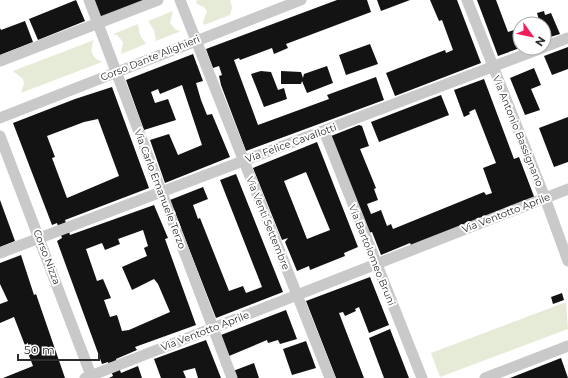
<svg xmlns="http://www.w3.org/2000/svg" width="568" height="378" font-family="Montserrat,sans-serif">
	<rect width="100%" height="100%" fill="#fff"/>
	<!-- green -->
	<g fill="#e6ebd7">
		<path d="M199,0H230L232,8L230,15L204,25L203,22L207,11L204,7L197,4L196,1Z"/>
		<path d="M173,11L170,23L176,30L181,31L156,41L154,30L148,21Z"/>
		<path d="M138,24L140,35L146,44L121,54L123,42L117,35L113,34Z"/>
		<path d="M94,40C89,51 92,58 102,62L21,93L24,84L23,79L13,71Z"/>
		<path d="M566,302L568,329L440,377L431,353Z"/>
	</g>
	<!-- building -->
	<g fill="#131313" fill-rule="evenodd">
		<path d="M76,0L85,21L38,40L29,19Z"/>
		<path d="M94,0H147L100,17Z"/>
		<path d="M337,0H367L371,12L286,44L288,48L274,54L272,48L240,60L239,58L234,60L258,125L329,99L327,95L376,77L384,100L246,151L221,85L219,76L222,75L219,66L213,68L206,49Z"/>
		<path d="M377,0H410L381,11Z"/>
		<path d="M430,0H457L481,63L395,96L386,73L445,50L446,53L453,50L442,20L439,21Z"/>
		<path d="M477,0H496L508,32L520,28V48L498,56Z"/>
		<path d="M544,11L545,15L551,13L560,34L544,39V24H530L539,20L537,13Z"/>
		<path d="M25,21L33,42L0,55V28L1,30Z"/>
		<path d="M370,44L378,64L346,75L339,55Z"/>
		<path d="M568,47V69L552,75L544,56Z"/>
		<path d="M193,54L203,81L196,83L201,100L207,115L212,114L230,157L165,183L150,140L169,134L178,155L202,145L182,85L160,94L158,89L151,92L155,103L168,99L176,120L144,130L126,80Z"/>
		<path d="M327,66L333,83L307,93L302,81L301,84H281V71L301,72L303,78L304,74Z"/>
		<path d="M534,68L541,85L531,89L540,110L525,115L510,78Z"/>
		<path d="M261,71L271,72L278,90L284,88L287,99L264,107L251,74Z"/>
		<path d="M484,79L514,159L519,157L535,199L412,247L410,243L381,255L372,232L368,233L331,136L359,125L362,126L369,146L360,149L376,188L374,189L378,200L367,204L371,214L381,210L387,226L391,224L393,229L484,192L486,195L492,193L483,168L496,163L475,109L469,112L470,114L464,117L454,90Z"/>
		<path d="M112,87L149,188L65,220L70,235L154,205L168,238L165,239L196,325L135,347L137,350L116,359L121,373L138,366L142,378H109L113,376L108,362L102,364L57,241L62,238L57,223L52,225L13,123L75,99ZM98,119L119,176L67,198L52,158L55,157L47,136L84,122ZM143,230L148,246L144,248L147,256L122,267L132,290L154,279L158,284L170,312L129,330L122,331L117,315L110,317L104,300L111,298L103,279L97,281L86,249L102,243L105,250L120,244L118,239Z"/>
		<path d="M441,95L449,115L379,142L371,122Z"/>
		<path d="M568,117V162L554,167L539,128Z"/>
		<path d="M317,142L358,247L344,253L345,256L310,270L309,266L297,271L285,242L288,238L282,240L253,168ZM306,172L330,230L307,239L284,181Z"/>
		<path d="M236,174L283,292L216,318L170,200L203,187L208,199L193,205L198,219L200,218L229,291L243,286L246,293L262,287L220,180Z"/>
		<path d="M0,200L15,241L0,247Z"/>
		<path d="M21,255L34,295L36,294L65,378H3L33,366L14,317L0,323V304L8,301L0,284V263Z"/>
		<path d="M370,277L389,325L369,333L359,307L355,309L356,311L345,316L343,312L339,313L364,378H336L306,301Z"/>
		<path d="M562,293L564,300L553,304L551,297Z"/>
		<path d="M286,310L297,339L280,344L278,340L268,343L267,340L229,356L221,335Z"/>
		<path d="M390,329L409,378H384L369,338Z"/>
		<path d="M206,340L221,378H198L195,368L183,371L186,378H161L154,359Z"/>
		<path d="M306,341L316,368L292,375L283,349Z"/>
		<path d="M561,358L568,378H510Z"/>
		<path d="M254,363L259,378H236L233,371Z"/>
	</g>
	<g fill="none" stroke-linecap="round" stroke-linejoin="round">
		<!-- minor -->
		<g stroke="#c9c9c9" stroke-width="11">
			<path d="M89,0L232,378"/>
			<path d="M180,0L330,378"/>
			<path d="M467,0L545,198L568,261"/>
			<path d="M544,47L568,38"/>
			<path d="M0,61L158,0"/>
			<path d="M0,118L301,0"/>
			<path d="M324,131L422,378"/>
			<path d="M0,136L92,378"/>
			<path d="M0,253L542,48"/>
			<path d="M85,378L568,189"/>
			<path d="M485,378L568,346"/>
		</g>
	</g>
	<g text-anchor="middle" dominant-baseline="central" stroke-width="4" stroke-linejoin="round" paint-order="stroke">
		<!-- street labels -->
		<g font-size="10" fill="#2c2c2c" stroke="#fff">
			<text transform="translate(150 58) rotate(-22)">Corso Dante Alighieri</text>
			<text transform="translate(518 131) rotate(68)">Via Antonio Bassignano</text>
			<text transform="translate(291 143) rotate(-20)">Via Felice Cavallotti</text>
			<text transform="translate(160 189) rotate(69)">Via Carlo Emanuele Terzo</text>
			<text transform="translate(506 213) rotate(-21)">Via Ventotto Aprile</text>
			<text transform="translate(268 223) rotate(68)">Via Venti Settembre</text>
			<text transform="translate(372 255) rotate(68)">Via Bartolomeo Bruni</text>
			<text transform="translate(47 257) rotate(69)">Corso Nizza</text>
			<text transform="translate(205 331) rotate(-21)">Via Ventotto Aprile</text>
		</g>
	</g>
	<!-- north arrow -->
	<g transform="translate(532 36) rotate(123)"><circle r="19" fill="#ffffff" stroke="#ababab"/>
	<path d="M0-3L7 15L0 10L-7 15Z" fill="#f31d5c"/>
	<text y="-6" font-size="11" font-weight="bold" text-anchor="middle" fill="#2c2c2c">N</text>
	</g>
	<!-- scale -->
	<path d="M18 354v6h81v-6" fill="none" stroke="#2c2c2c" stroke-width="2"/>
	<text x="24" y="354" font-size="12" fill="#2c2c2c" stroke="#ffffff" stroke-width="3" paint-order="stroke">50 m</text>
</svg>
